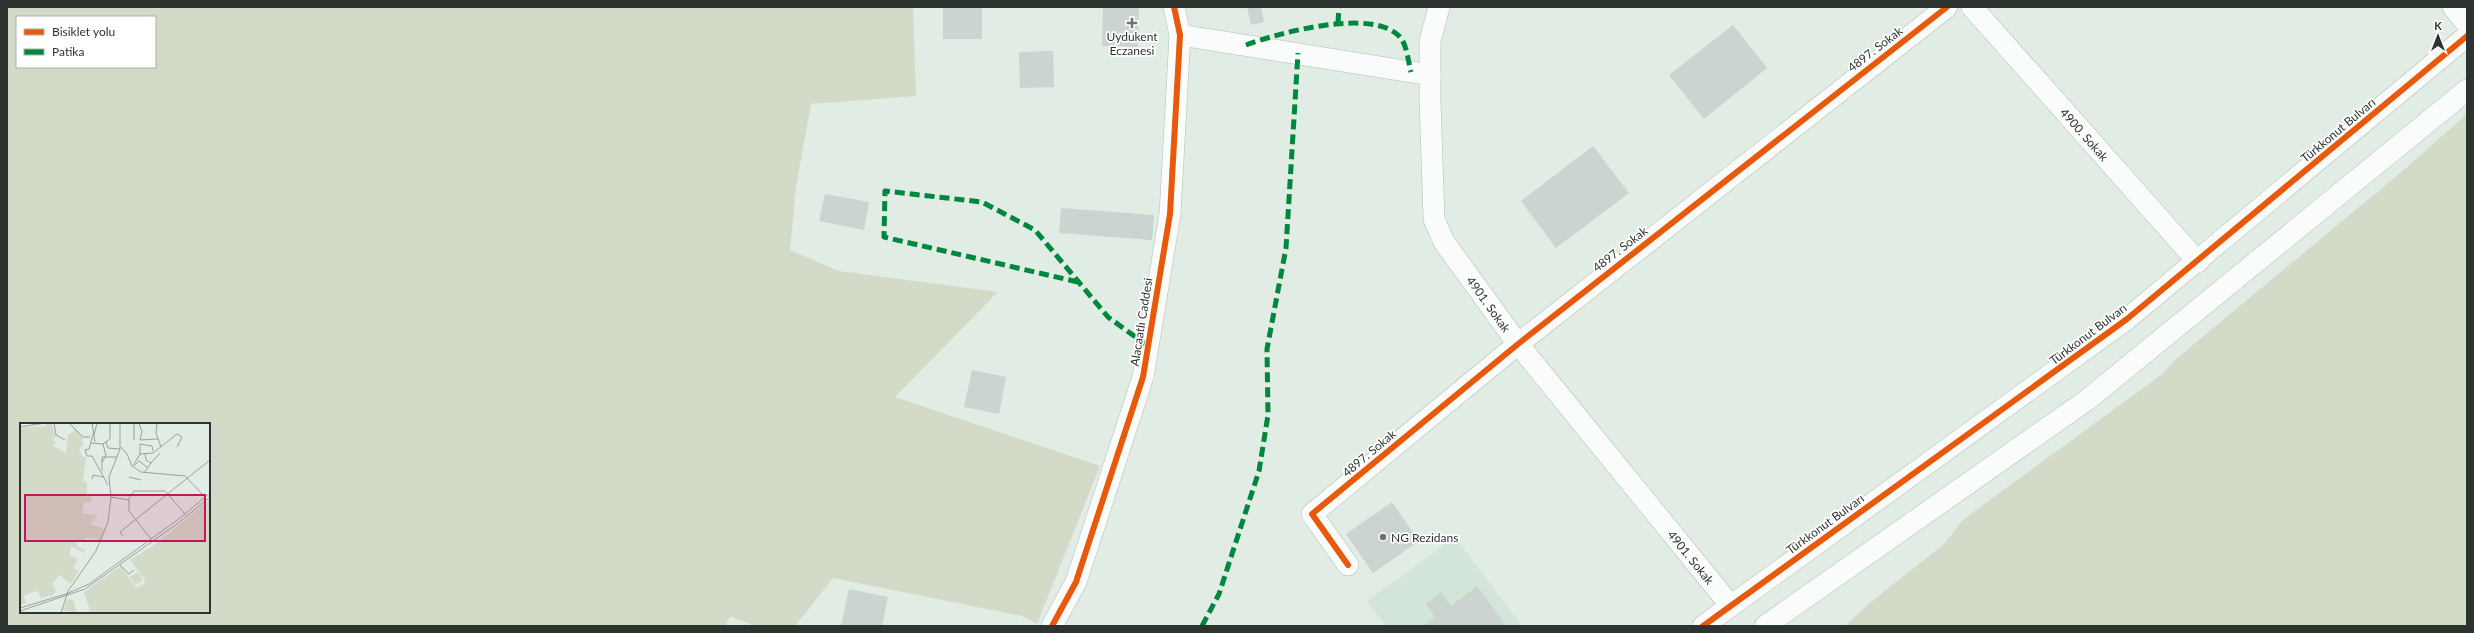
<svg xmlns="http://www.w3.org/2000/svg" width="2474" height="633" font-family="Lato,sans-serif">
	<rect width="100%" height="100%" fill="#e1ece4"/>
	<!-- built -->
	<path fill="#d2e5d8" d="M1455,537L1522,626H1386L1367,601Z"/>
	<!-- green -->
	<g fill="#d4dac8" fill-rule="evenodd">
		<path d="M7,7H913L916,96L811,104L796,187L790,250L839,271L998,292L895,397L1100,466L1037,624L1022,616L833,578L795,626H754L730,616L725,626H7ZM17,17H155V67H17ZM21,424H209V612H21Z"/>
		<path d="M2467,114V626H1845L1872,601L1942,546L1964,519L2161,375L2176,359L2399,174Z"/>
	</g>
	<!-- building -->
	<g fill="#cbd4d0">
		<rect x="943" y="7" width="39" height="32"/>
		<path d="M1103,7H1139L1138,47L1102,46Z"/>
		<path d="M1247,7H1261L1264,22L1251,25Z"/>
		<path d="M1733,25L1767,68L1704,119L1669,75Z"/>
		<path d="M1053,51L1054,87L1020,88L1019,52Z"/>
		<path d="M1593,146L1629,193L1556,248L1521,201Z"/>
		<path d="M825,194L869,202L864,230L819,221Z"/>
		<path d="M1061,208L1154,215L1152,240L1059,233Z"/>
		<path d="M972,370L1006,377L999,414L964,407Z"/>
		<path d="M1392,502L1419,541L1373,573L1346,534Z"/>
		<path d="M1477,586L1506,626H1423L1435,617L1426,604L1441,592L1451,606Z"/>
		<path d="M849,589L888,597L882,626H841Z"/>
	</g>
	<g fill="none" stroke-linecap="round" stroke-linejoin="round">
		<defs>
			<g id="minor">
				<path id="s1" d="M1439,7L1430,41V100L1434,219L1444,242L1518,344L1731,606"/>
				<path id="s2" d="M1972,7L2198,262"/>
				<path d="M2453,7L2467,24"/>
				<path d="M1180,35L1430,75"/>
				<path d="M1348,565L1312,514L1518,344L1947,7"/>
				<path d="M1052,626L1076,582L1143,377L1170,214L1180,35L1174,7"/>
				<path d="M1703,626L2127,319L2467,36"/>
				<path d="M1765,626L2087,400L2467,90"/>
			</g>
		</defs>
		<!-- minor casing -->
		<use href="#minor" stroke="#b4bdb7" stroke-width="22"/>
		<!-- minor -->
		<use href="#minor" stroke="#fafcfb" stroke-width="21"/>
		<!-- quiet -->
		<g stroke="#00873e" stroke-width="5" stroke-dasharray="10 5" stroke-linecap="butt">
			<path d="M1338,23L1339,7"/>
			<path d="M1246,45C1278,33 1373,7 1400,37C1407,45 1408,61 1411,72"/>
			<path d="M1078,282L884,237L885,191L982,202L1035,230L1108,317L1148,346"/>
			<path d="M1202,626L1219,594L1259,471L1268,415L1267,349L1286,248L1298,53"/>
		</g>
		<defs>
			<g id="cycleway">
				<path d="M1348,565L1312,514L1518,344L1947,7"/>
				<path d="M1052,626L1076,582L1143,377L1170,214L1180,35L1174,7"/>
				<path d="M1703,626L2127,319L2467,36"/>
			</g>
		</defs>
		<!-- cycleway casing -->
		<use href="#cycleway" stroke="#fff" stroke-width="8"/>
		<!-- cycleway -->
		<use href="#cycleway" stroke="#e8590c" stroke-width="6"/>
	</g>
	<!-- markers -->
	<g fill="#6c746e" stroke="#fff" stroke-width="1.5">
		<path d="M1130 17h4v4h4v4h-4v4h-4v-4h-4v-4h4z"/>
		<circle cx="1383" cy="537" r="4"/>
	</g>
	<g text-anchor="middle" dominant-baseline="central" stroke-width="3.5" stroke-linejoin="round" paint-order="stroke">
		<!-- poi labels -->
		<g font-size="12" fill="#2d342f" stroke="#fff">
			<text x="1132" y="36">Uydukent<tspan x="1132" dy="14">Eczanesi</tspan></text>
			<text x="1391" y="537" text-anchor="start">NG Rezidans</text>
		</g>
		<!-- street labels -->
		<g font-size="12" fill="#2d342f" stroke="#fff">
			<text transform="translate(1875 49) rotate(-38)">4897. Sokak</text>
			<text transform="translate(2338 130) rotate(-40)">Türkkonut Bulvarı</text>
			<text stroke="none"><textPath href="#s2" startOffset="170">4900. Sokak</textPath></text>
			<text transform="translate(1620 249) rotate(-38)">4897. Sokak</text>
			<text stroke="none"><textPath href="#s1" startOffset="315">4901. Sokak</textPath></text>
			<text transform="translate(1141 322) rotate(-81)">Alacaatlı Caddesi</text>
			<text transform="translate(2088 334) rotate(-37)">Türkkonut Bulvarı</text>
			<text transform="translate(1369 453) rotate(-40)">4897. Sokak</text>
			<text transform="translate(1825 524) rotate(-36)">Türkkonut Bulvarı</text>
			<text stroke="none"><textPath href="#s1" startOffset="639">4901. Sokak</textPath></text>
		</g>
	</g>
	<!-- overview -->
	<g transform="translate(20 423)">
		<rect width="190" height="190" fill="#e1ece4"/>
		<path d="M26,0H34L32,3L36,14L33,16L36,20L32,22L46,30L48,12L54,8L53,4L62,13L63,23L59,25L62,34H66L63,58L67,60V71L71,72L72,79L64,80L62,90L78,93L70,101L85,106L80,117L66,114L62,119L58,117L56,123L65,127L64,130L51,123L50,133L58,136L53,145L59,148L50,161L40,152L32,161L36,168L33,172L21,175L18,168L10,170L4,173L6,180L0,182V5L26,3ZM190,76V190H62L70,188L64,169L101,143L116,165L124,161L125,157L110,137L137,120ZM118,149L123,157L115,162L110,154ZM47,176L53,177L57,190L43,187Z" fill="#d4dac8"/>
		<path fill="none" stroke="#99a29c" stroke-width="1" d="M34,0L36,12L45,17M49,0L63,14H70M72,0L75,19M114,0V17M116,0H119L122,9L120,17L138,16M137,0L136,10L141,24M12,1L24,0M0,4L25,0M74,8L69,26L65,27L67,33H72L88,62M74,12L77,0M86,18L88,25L100,26M70,20L83,21L90,16V0M101,24L107,31L112,43L121,49L165,53L185,74M120,31L133,30L157,11L162,14L157,24M82,39L86,33L83,21M131,40L140,30M115,42L119,38L128,45M113,43L120,31V21L132,23L133,28M82,48V34H97M124,50L131,40L126,37L125,31M109,54L121,57M72,56L73,52L84,54M91,74L109,77M103,113L100,109L190,37M131,116L109,88V75L114,68H145L165,91M100,142L109,151L114,147M0,185L46,171L69,161L160,95L190,70M0,188L65,166L157,101L190,74M41,190L48,168L76,128L88,99L91,74L89,54L100,26V0"/>
		<path fill="#c2185b" fill-opacity="0.15" stroke="#c2185b" stroke-width="2" d="M5,72H185V118H5Z"/>
		<rect width="190" height="190" fill="none" stroke="#2d342f" stroke-width="2"/>
	</g>
	<!-- border -->
	<rect width="2474" height="633" fill="none" stroke="#2d342f" stroke-width="16"/>
	<!-- legend -->
	<rect x="16" y="16" width="140" height="52" fill="#ffffff" stroke="#abaeac"/>
	<rect x="24" y="29" width="20" height="6" fill="#e8590c" stroke="#abaeac"/>
	<text x="52" y="36" font-size="12" fill="#2d342f">Bisiklet yolu</text>
	<rect x="24" y="49" width="20" height="6" fill="#00873e" stroke="#abaeac"/>
	<text x="52" y="56" font-size="12" fill="#2d342f">Patika</text>
	<!-- north arrow -->
	<g transform="translate(2438 36)" stroke="#ffffff" stroke-width="3" paint-order="stroke">
	<path d="M0-3L7 15L0 10L-7 15Z" fill="#2d342f"/>
	<text y="-6" font-size="11" font-weight="bold" text-anchor="middle" fill="#2d342f">K</text>
	</g>
</svg>
